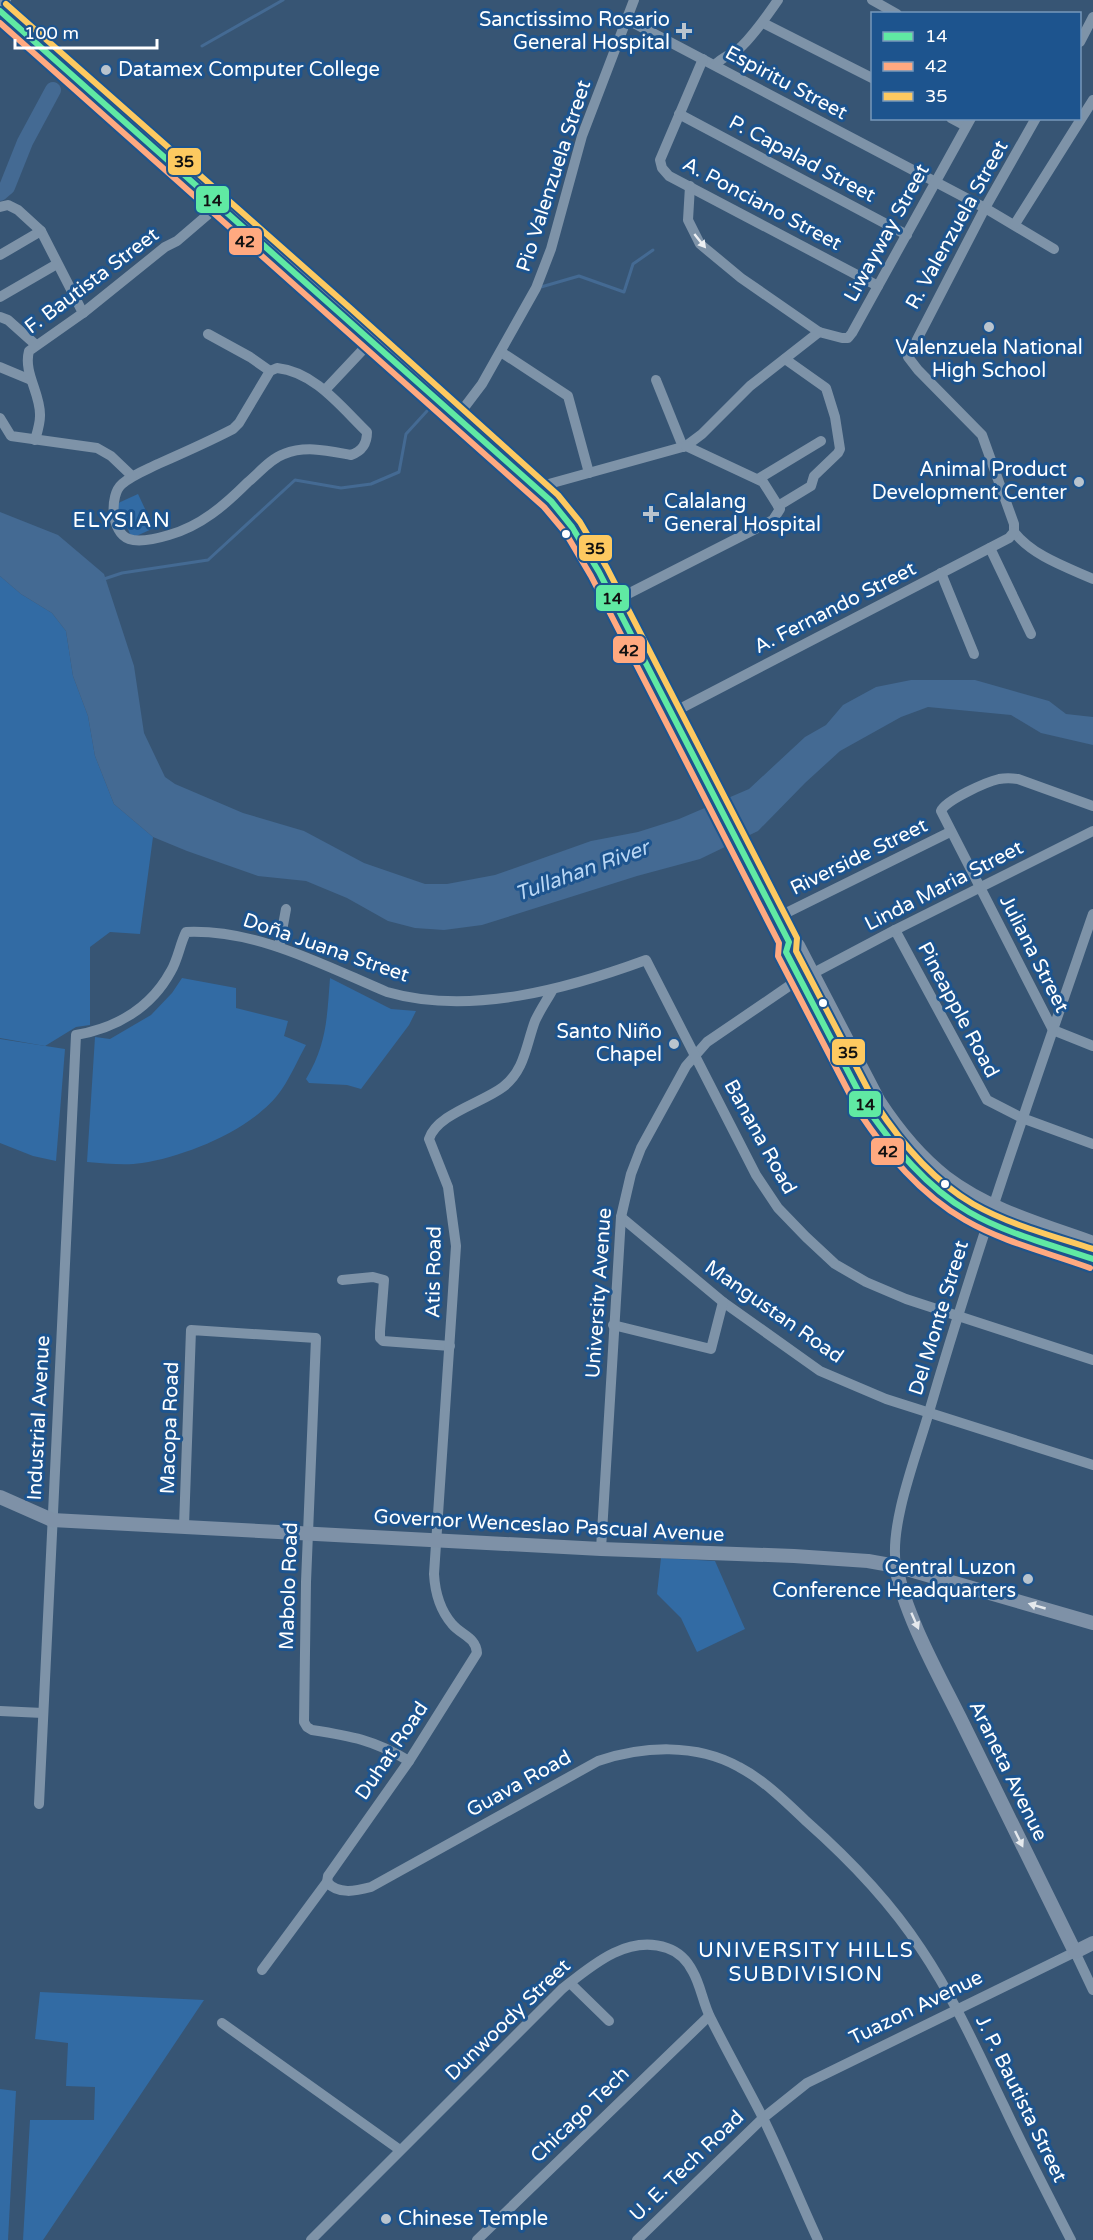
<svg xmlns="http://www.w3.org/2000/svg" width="1093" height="2240" font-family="'Varela Round',sans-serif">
	<rect width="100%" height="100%" fill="#375574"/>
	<!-- green -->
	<g fill="#326ba4">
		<path d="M138,494L154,528L132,538L116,504Z"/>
		<path d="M0,576L21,594L52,613L66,631L73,676L88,716L95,756L114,804L153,837L140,934L110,932L90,947V1025L76,1027L45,1046L0,1038Z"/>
		<path d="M182,978L236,988V1008L288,1021L284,1036L306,1045C298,1059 291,1076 282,1089C256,1128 187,1156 142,1163C124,1166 105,1163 87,1162L95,1037L110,1039L151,1015L172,993Z"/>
		<path d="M330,978L391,1009L416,1011L409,1025L361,1089L347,1085L309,1083L306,1079C327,1044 327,1017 330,978Z"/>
		<path d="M0,1039L65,1049L56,1161L33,1156L0,1143Z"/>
		<path d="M661,1558L715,1561L745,1629L697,1652L681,1618L657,1594Z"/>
		<path d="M40,1992L204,2000L43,2240H23L30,2120H94L95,2087L66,2086L68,2043L35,2039Z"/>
		<path d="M0,2089L16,2091L8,2240H0Z"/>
	</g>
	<!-- water -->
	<path fill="#446a93" d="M0,512L58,535L104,574L134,666L144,733L165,777L175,784L243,813L304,831L364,863L425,884H447L495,875L591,841L638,832L679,819L749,789L805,737L826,725L843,705L876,687L911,680H975L1049,701L1066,714L1093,717V745L1041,733L1011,715L928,707L901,717L840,751L805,783L758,831L700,859L637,876L482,925L444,930L415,928L388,921L347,898L306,881L258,876L187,851L153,837L114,804L95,756L88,716L73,676L66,631L52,613L21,594L0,576Z"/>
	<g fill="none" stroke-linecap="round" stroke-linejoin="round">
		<!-- stream -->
		<g stroke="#446a93" stroke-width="3">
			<path d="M202,46L283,0"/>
			<path d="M541,287L579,276L624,292L633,264L653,250"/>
			<path d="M104,579L122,573L208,560L295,480L341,488L371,484L399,472L406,434L427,411"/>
		</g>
		<!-- river -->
		<path stroke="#446a93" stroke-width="16" d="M0,193L7,187L25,142L53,90"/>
		<!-- minor -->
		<g stroke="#7e93a8" stroke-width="10">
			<path d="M872,0L897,14"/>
			<path d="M0,5L6,0"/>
			<path d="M628,20L985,208L1054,249"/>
			<path d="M763,23L872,78"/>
			<path d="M1080,42L1093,17"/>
			<path d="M703,59L660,160L662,168L669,176L878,286"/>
			<path d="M715,65C723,56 734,54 742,46C756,32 767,16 778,0"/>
			<path d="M679,114L907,235"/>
			<path d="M951,118L966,126"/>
			<path d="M690,186L688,220L700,244L741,278L819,332L842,338H848L852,333L971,118"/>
			<path d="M0,207L8,205L18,210L41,231L83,313"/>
			<path d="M1015,224L1093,100"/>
			<path d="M0,255L41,231"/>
			<path d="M0,297L57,264"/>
			<path d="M0,317L8,320L36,345"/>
			<path d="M208,334L250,357L270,371"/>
			<path d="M501,352L568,396L589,473"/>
			<path d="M0,367L31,380"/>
			<path d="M277,368C315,372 341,407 367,432C367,444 362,451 351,455C329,451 306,445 284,454C270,459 259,473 248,482C225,505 201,526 169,535C159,538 140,543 129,539C111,533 109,495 122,484C132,475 146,470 158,464C183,453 208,442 233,429L239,423L270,371Z"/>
			<path d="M656,380L683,447"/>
			<path d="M325,390L372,340"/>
			<path d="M457,417L482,384L536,288L551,249L582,136L634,0"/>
			<path d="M0,418L11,436L97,448L111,456L132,476"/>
			<path d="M35,440C37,433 40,424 40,416C41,394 23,373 29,351L83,313L165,247L177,241L219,205"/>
			<path d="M758,479L821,441"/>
			<path d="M538,487L686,446L702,434L750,386L819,332"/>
			<path d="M778,506L811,486L814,476L838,453L840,449L835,417L826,388L785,359"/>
			<path d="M1014,532V524L982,435L918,370L908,357L985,208L1036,118"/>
			<path d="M1014,532C1033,556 1066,567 1093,579"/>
			<path d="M990,548L1031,634"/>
			<path d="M941,573L974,654"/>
			<path d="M614,601L773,520L780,509L763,482L686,446"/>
			<path d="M670,714L1009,538L1014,532"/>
			<path d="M1093,806L1018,779C1011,778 1005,778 999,779C986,782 946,800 941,811L1053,1030L1093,1046"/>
			<path d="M776,918L950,832"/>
			<path d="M895,930L987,1100L1022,1118L1093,1144"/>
			<path d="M279,947L286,909"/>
			<path d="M621,1217L723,1302L820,1371L886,1399L1093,1465"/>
			<path d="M342,1280L373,1277L384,1280L380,1331V1338L383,1341L450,1346"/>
			<path d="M613,1325L711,1349L723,1302"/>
			<path d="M184,1526L191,1330L316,1338L306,1582L304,1722L307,1727L312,1730C351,1736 374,1740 409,1761"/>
			<path d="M601,1549L621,1217L631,1174L641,1148L686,1066L707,1042L789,986L895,930L1093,831"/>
			<path d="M896,1566C889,1524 917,1454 929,1412C978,1244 1036,1079 1093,914"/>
			<path d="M0,1711L43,1713"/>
			<path d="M39,1804L76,1035C116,1028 151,1008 171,971C178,959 180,944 186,932C257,929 323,965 387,992C470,1016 567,989 646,960L756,1175L778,1208L806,1237L835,1264L866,1282L906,1299L1093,1360"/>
			<path d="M327,1882C338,1895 356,1891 371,1887L598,1761C643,1746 696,1743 739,1767C764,1780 786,1802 806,1821C849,1859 889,1900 921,1949C954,1998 978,2052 1004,2106C1025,2151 1048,2195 1071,2240"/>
			<path d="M262,1970L327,1882L328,1876L409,1761L477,1653C476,1637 461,1635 452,1624C440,1610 435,1592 434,1574L456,1246L448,1187L429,1139C437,1114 482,1103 503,1087C525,1070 526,1045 535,1021C540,1010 547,1000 553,989"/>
			<path d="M570,1983L609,2021"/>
			<path d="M222,2023L400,2150"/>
			<path d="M311,2240L562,1989C591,1966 627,1934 667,1948C679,1952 688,1962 693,1972C701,1986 703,2004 711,2019C727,2051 745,2083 762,2116C782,2156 799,2199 818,2240"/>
			<path d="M477,2240L709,2016"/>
			<path d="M637,2240L763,2118L807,2083L1075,1952L1093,1990"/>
		</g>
		<!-- major -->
		<g stroke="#7e91a7" stroke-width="14">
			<path d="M0,1497L52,1520L601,1549L794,1556L868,1561L896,1566L1093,1623"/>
			<path d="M896,1566C904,1613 938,1674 960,1718C998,1796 1036,1874 1075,1952L1093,1943"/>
		</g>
		<!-- highway -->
		<g stroke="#7f92a7" stroke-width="16">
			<path d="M0,11L343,314L551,501L572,527L599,572L789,942L797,946L878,1102C897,1131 918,1157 945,1178C988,1211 1043,1226 1093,1244"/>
			<path d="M789,942L786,952L867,1108C897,1154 937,1200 989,1222C1023,1236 1059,1247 1093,1259"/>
		</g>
		<defs>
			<path id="bus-1" d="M0,11L551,501L572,527L599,572L789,942L786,952L867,1108C895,1148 926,1187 969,1212C1007,1234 1052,1245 1093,1259"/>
			<path id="bus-2" d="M0,23L544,507L565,532L591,576L779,943L778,956L859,1112C887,1154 920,1194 965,1220C1003,1242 1049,1253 1090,1268"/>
			<path id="bus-3" d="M6,4L349,307L558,495L580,522L607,568L797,938L796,951L875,1103C901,1143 932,1180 973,1204C1010,1225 1053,1236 1093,1249"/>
		</defs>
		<!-- bus-1 casing -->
		<use href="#bus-1" stroke="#1d548e" stroke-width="10"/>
		<!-- bus-2 casing -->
		<use href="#bus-2" stroke="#1d548e" stroke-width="10"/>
		<!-- bus-3 casing -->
		<use href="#bus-3" stroke="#1d548e" stroke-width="10"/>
		<!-- bus-1 -->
		<use href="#bus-1" stroke="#60e9a3" stroke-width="6"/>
		<!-- bus-2 -->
		<use href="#bus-2" stroke="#ffa980" stroke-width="6"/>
		<!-- bus-3 -->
		<use href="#bus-3" stroke="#fdc960" stroke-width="6"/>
	</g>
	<!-- one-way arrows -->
	<defs><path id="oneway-solid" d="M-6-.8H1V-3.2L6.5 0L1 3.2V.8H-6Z" transform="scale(1.5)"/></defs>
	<use fill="#eceff2" href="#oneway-solid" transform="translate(700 241) rotate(51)"/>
	<g fill="#e5e9ed">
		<use href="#oneway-solid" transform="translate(1037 1606) rotate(-164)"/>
		<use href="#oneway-solid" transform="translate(915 1621) rotate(66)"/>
		<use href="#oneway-solid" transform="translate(1019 1839) rotate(64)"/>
	</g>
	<!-- markers -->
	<g fill="#b9c4ce" stroke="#1d548e" stroke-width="2">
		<path d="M681 22h6v6h6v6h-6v6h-6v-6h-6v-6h6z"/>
		<circle cx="106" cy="70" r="6"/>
		<circle cx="989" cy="327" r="6"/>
		<circle cx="1079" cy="482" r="6"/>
		<path d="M648 505h6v6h6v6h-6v6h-6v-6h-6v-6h6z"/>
		<circle cx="674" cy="1044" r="6"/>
		<circle cx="1028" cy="1579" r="6"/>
		<circle cx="386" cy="2219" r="6"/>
	</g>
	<g fill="#fff" stroke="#1d548e" stroke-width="2">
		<circle cx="566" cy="534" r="5"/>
		<circle cx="823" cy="1003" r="5"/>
		<circle cx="945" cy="1184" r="5"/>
	</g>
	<g text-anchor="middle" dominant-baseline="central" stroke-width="6" stroke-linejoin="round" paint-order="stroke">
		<!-- poi labels -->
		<g font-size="20" fill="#fff" stroke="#1d548e" text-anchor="end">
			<text x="670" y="20">Sanctissimo Rosario<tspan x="670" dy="23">General Hospital</tspan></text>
			<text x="118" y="70" text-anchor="start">Datamex Computer College</text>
			<text x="989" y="348" text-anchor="middle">Valenzuela National<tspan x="989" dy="23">High School</tspan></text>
			<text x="1067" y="470">Animal Product<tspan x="1067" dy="23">Development Center</tspan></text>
			<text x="664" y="502" text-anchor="start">Calalang<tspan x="664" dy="23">General Hospital</tspan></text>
			<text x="662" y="1032">Santo Niño<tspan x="662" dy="23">Chapel</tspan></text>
			<text x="1016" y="1568">Central Luzon<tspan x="1016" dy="23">Conference Headquarters</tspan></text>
			<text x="398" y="2219" text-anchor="start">Chinese Temple</text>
		</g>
		<!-- street labels -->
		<g font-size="20" fill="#fff" stroke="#1d548e">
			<text transform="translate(786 83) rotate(28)">Espiritu Street</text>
			<text transform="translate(802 159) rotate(28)">P. Capalad Street</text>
			<text transform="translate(554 176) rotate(-72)">Pio Valenzuela Street</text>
			<text transform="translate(762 204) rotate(28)">A. Ponciano Street</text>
			<text transform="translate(957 225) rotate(-61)">R. Valenzuela Street</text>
			<text transform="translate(887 233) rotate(-61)">Liwayway Street</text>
			<text transform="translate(92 281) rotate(-37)">F. Bautista Street</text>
			<text transform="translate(835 608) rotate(-27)">A. Fernando Street</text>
			<text transform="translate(859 857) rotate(-26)">Riverside Street</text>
			<text transform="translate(944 886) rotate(-27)">Linda Maria Street</text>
			<text transform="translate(326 948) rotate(19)">Doña Juana Street</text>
			<text transform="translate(1034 954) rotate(63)">Juliana Street</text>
			<text transform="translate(958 1010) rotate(62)">Pineapple Road</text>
			<text transform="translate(760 1137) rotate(61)">Banana Road</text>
			<text transform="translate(434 1272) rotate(-89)">Atis Road</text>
			<text transform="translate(599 1293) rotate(-86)">University Avenue</text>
			<text transform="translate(774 1312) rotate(35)">Mangustan Road</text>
			<text transform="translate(939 1318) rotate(-73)">Del Monte Street</text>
			<text transform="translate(39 1418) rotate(-87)">Industrial Avenue</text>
			<text transform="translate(170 1428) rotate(-88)">Macopa Road</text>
			<text transform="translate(549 1526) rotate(3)">Governor Wenceslao Pascual Avenue</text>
			<text transform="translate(289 1586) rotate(-88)">Mabolo Road</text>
			<text transform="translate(392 1751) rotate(-56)">Duhat Road</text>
			<text transform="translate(1008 1771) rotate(64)">Araneta Avenue</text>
			<text transform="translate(519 1784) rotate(-29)">Guava Road</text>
			<text transform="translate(916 2008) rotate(-26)">Tuazon Avenue</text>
			<text transform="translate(508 2020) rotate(-44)">Dunwoody Street</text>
			<text transform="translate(1021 2099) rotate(64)">J. P. Bautista Street</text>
			<text transform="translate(580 2115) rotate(-44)">Chicago Tech</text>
			<text transform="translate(687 2166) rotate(-44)">U. E. Tech Road</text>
		</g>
		<!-- neighbourhood labels -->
		<g font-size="21" letter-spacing="1.5" fill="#fff" stroke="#1d548e">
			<text x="122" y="520">ELYSIAN</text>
			<text x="806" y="1950">UNIVERSITY HILLS<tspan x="806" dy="24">SUBDIVISION</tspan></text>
		</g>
		<!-- water labels -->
		<g font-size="21" font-style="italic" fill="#b8d6f4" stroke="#1d548e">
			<text transform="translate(582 871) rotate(-20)">Tullahan River</text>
		</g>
	</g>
	<g stroke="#1d548e" stroke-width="2">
		<rect x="167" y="147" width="35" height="29" rx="6" fill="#fdc960"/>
		<rect x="195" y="185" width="35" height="29" rx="6" fill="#60e9a3"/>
		<rect x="228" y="227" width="35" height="29" rx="6" fill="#ffa980"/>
		<rect x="578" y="534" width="35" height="28" rx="6" fill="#fdc960"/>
		<rect x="595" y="584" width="35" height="28" rx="6" fill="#60e9a3"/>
		<rect x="612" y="635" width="34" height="29" rx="6" fill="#ffa980"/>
		<rect x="831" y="1038" width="35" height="28" rx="6" fill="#fdc960"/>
		<rect x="848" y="1090" width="34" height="28" rx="6" fill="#60e9a3"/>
		<rect x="870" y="1137" width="35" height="29" rx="6" fill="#ffa980"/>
	</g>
	<g font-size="16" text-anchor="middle" font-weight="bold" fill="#111">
		<text x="184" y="167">35</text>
		<text x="212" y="206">14</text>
		<text x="245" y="247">42</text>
		<text x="595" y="554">35</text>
		<text x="612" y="604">14</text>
		<text x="629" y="656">42</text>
		<text x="848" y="1058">35</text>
		<text x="865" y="1110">14</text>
		<text x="888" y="1157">42</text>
	</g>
	<!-- legend -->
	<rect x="871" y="12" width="210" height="108" fill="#1d548e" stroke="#7798bb" stroke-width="1.5"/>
	<rect x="883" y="32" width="30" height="9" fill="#60e9a3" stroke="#7798bb" stroke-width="1.5"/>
	<text x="925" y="42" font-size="18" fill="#ffffff">14</text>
	<rect x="883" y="62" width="30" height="9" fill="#ffa980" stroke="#7798bb" stroke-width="1.5"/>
	<text x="925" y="72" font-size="18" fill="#ffffff">42</text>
	<rect x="883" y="92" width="30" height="9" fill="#fdc960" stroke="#7798bb" stroke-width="1.5"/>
	<text x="925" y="102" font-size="18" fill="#ffffff">35</text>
	<!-- scale -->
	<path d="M15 39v9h142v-9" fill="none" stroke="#ffffff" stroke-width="3"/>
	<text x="24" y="39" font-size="18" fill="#ffffff" stroke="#1d548e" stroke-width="4.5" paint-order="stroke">100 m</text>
</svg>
